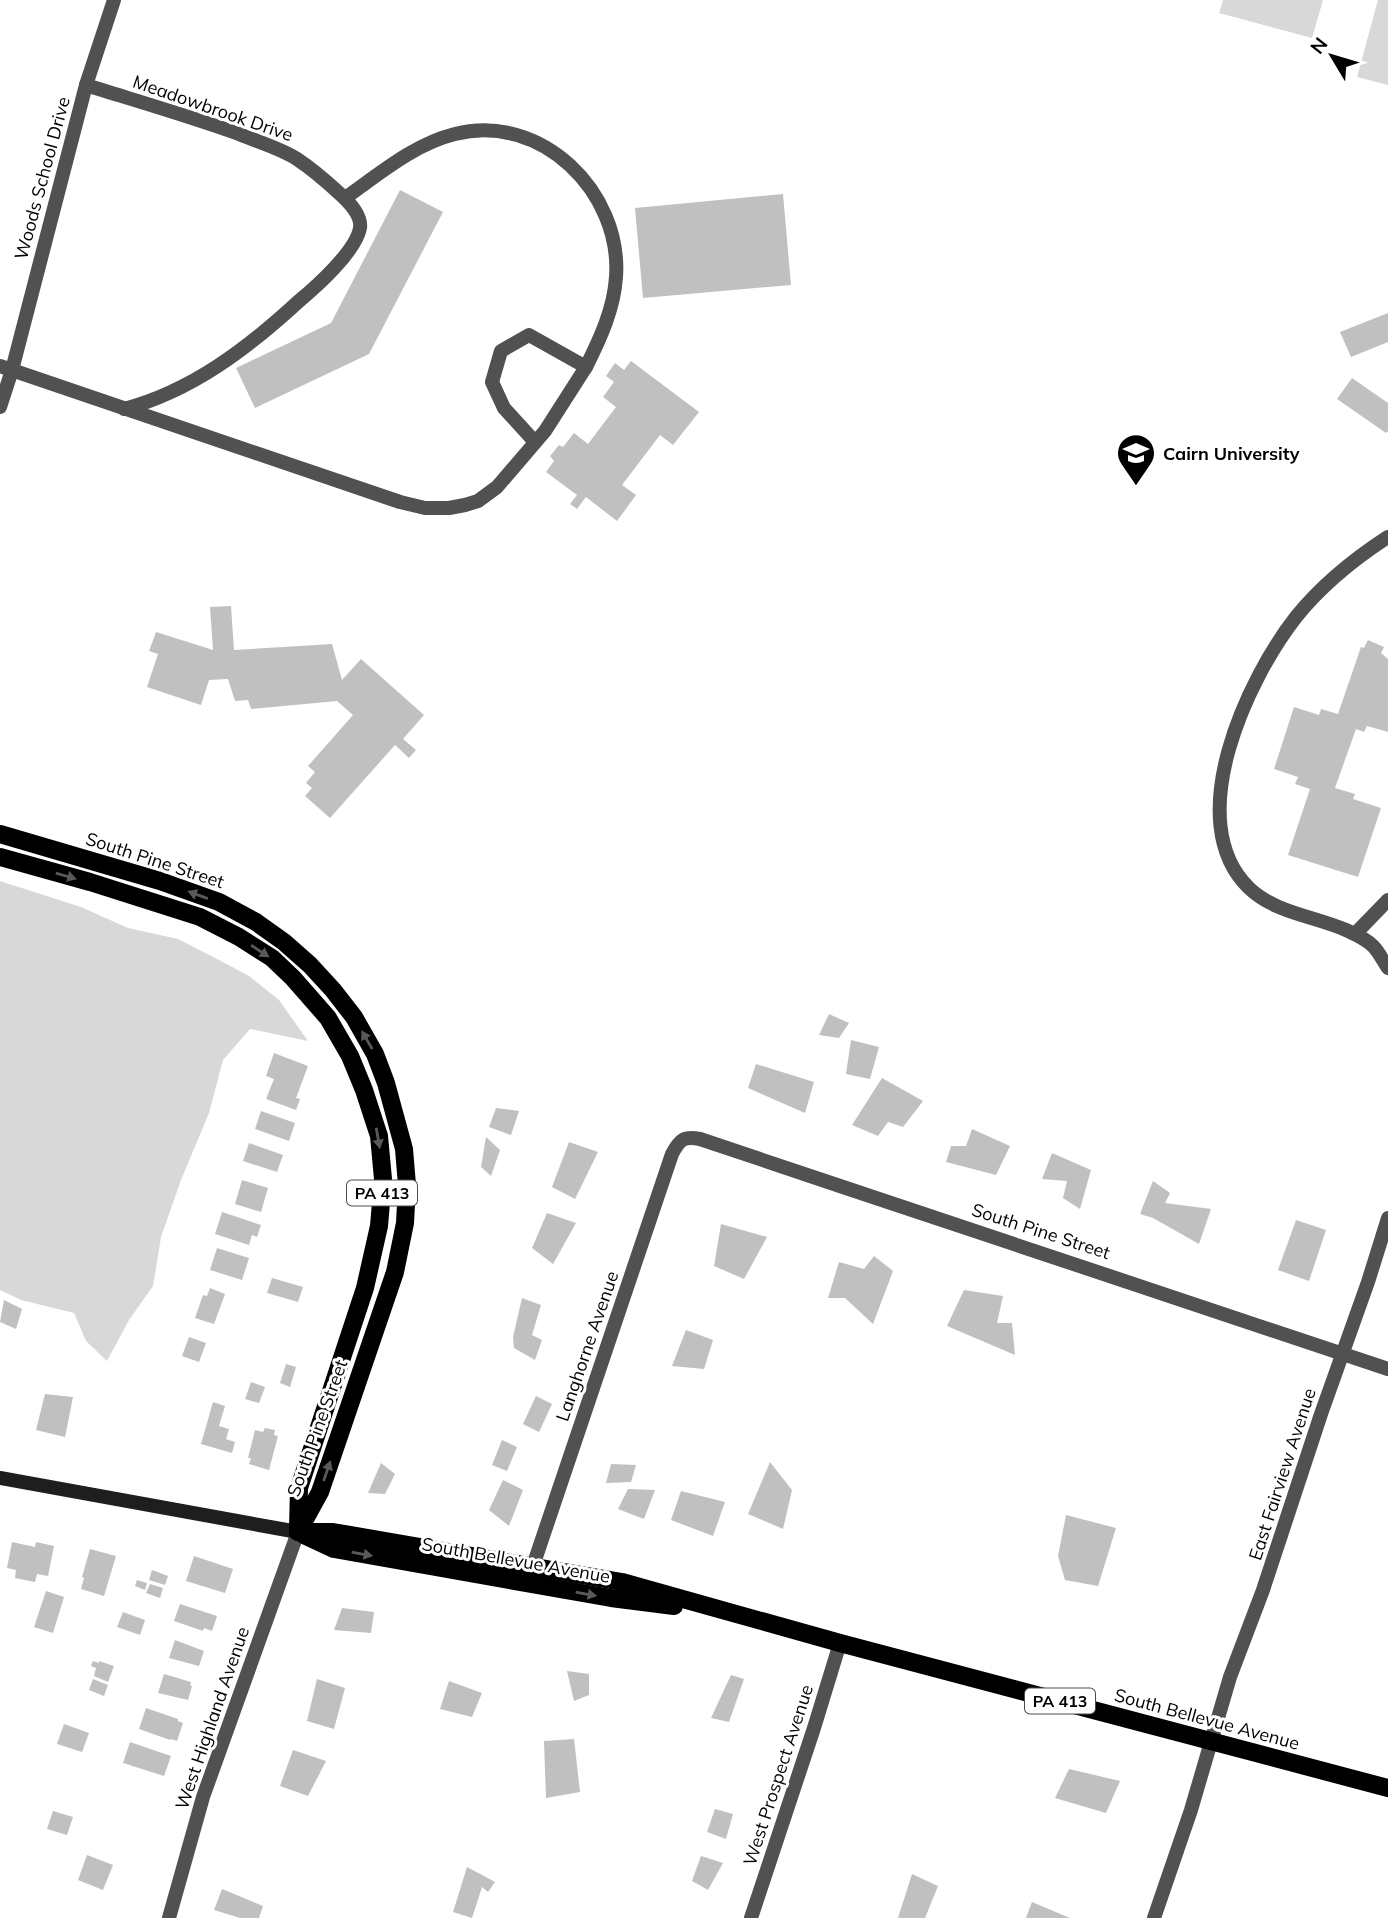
<svg xmlns="http://www.w3.org/2000/svg" width="1388" height="1918" font-family="Mulish,sans-serif">
	<rect width="100%" height="100%" fill="#fff"/>
	<!-- green -->
	<g fill="#d8d8d8">
		<path d="M1223,0H1323L1312,38L1219,13Z"/>
		<path d="M1378,0H1388V85L1357,77Z"/>
		<path d="M0,881L81,907L128,928L178,939L221,961L249,976L279,1000L308,1041L250,1029L223,1060L209,1113L181,1180L161,1237L153,1286L129,1320L107,1361L86,1341L74,1313L21,1300L0,1290Z"/>
	</g>
	<!-- building -->
	<g fill="#c0c0c0">
		<path d="M400,190L443,212L369,354L255,408L236,368L331,323Z"/>
		<path d="M783,194L791,285L643,298L635,208Z"/>
		<path d="M1388,313V342L1351,357L1340,332Z"/>
		<path d="M631,361L699,412L673,445L660,435L622,485L636,495L617,521L586,497L577,509L570,504L577,495L546,472L554,461L550,456L559,445L563,447L574,433L588,444L616,407L603,397L614,382L606,376L615,363L624,370Z"/>
		<path d="M1352,378L1388,403V431L1386,433L1337,399Z"/>
		<path d="M231,606L234,650L332,644L342,680L361,659L424,715L403,739L416,750L409,758L395,745L330,818L305,796L312,788L306,783L315,772L308,766L353,715L337,701L251,709L248,700L235,701L228,679L209,680L201,705L147,687L158,654L149,651L156,632L213,650L210,607Z"/>
		<path d="M1368,640L1384,647L1381,653L1388,659V732L1367,726L1364,732L1356,729L1335,788L1355,794L1353,799L1381,808L1358,877L1288,855L1310,789L1295,784L1298,777L1274,769L1294,707L1319,715L1321,709L1338,714L1361,647L1364,648Z"/>
		<path d="M829,1014L849,1023L839,1038L819,1035Z"/>
		<path d="M851,1040L879,1047L870,1079L846,1074Z"/>
		<path d="M274,1053L308,1066L296,1098L300,1099L296,1110L266,1099L274,1079L266,1076Z"/>
		<path d="M756,1064L814,1082L805,1113L748,1088Z"/>
		<path d="M882,1078L923,1101L903,1127L888,1122L878,1136L852,1125Z"/>
		<path d="M496,1108L519,1111L511,1135L489,1127Z"/>
		<path d="M261,1111L295,1123L289,1141L255,1129Z"/>
		<path d="M972,1129L1010,1146L996,1175L946,1162L951,1146H966Z"/>
		<path d="M486,1137L500,1150L491,1176L481,1167Z"/>
		<path d="M569,1142L598,1152L575,1199L552,1187Z"/>
		<path d="M249,1143L283,1155L277,1172L243,1161Z"/>
		<path d="M1052,1153L1091,1170L1080,1209L1063,1198L1067,1181L1042,1179Z"/>
		<path d="M242,1180L268,1188L261,1212L235,1204Z"/>
		<path d="M1153,1181L1170,1193L1165,1203L1211,1209L1199,1244L1153,1218L1140,1214Z"/>
		<path d="M222,1212L261,1225L257,1237L252,1235L249,1245L215,1234Z"/>
		<path d="M547,1213L576,1223L553,1264L532,1248Z"/>
		<path d="M1296,1220L1326,1230L1309,1281L1278,1270Z"/>
		<path d="M721,1224L767,1237L744,1279L714,1266Z"/>
		<path d="M217,1248L249,1258L242,1280L210,1270Z"/>
		<path d="M874,1256L893,1271L873,1324L845,1298H828L839,1262L864,1269Z"/>
		<path d="M272,1278L303,1287L298,1302L267,1293Z"/>
		<path d="M210,1288L225,1294L214,1324L195,1318L203,1295L207,1296Z"/>
		<path d="M964,1290L1003,1296L997,1323H1012L1015,1355L947,1326Z"/>
		<path d="M522,1298L541,1305L532,1335L542,1340L535,1360L514,1348L513,1337Z"/>
		<path d="M4,1300L22,1309L16,1329L0,1322Z"/>
		<path d="M686,1330L713,1340L704,1369L672,1366Z"/>
		<path d="M189,1337L206,1343L199,1362L182,1356Z"/>
		<path d="M286,1364L296,1367L290,1387L280,1383Z"/>
		<path d="M251,1382L265,1387L259,1403L245,1399Z"/>
		<path d="M45,1394L73,1397L65,1437L36,1430Z"/>
		<path d="M536,1396L552,1404L539,1432L523,1424Z"/>
		<path d="M213,1402L225,1406L219,1426L229,1429L226,1439L235,1442L232,1453L201,1444Z"/>
		<path d="M265,1428L275,1430L274,1435L278,1436L269,1470L249,1464L251,1458H248L255,1430L263,1432Z"/>
		<path d="M502,1440L517,1447L507,1471L492,1465Z"/>
		<path d="M770,1462L792,1490L783,1529L748,1514Z"/>
		<path d="M381,1463L395,1474L385,1494L368,1493Z"/>
		<path d="M611,1464L636,1465L631,1482L606,1483Z"/>
		<path d="M503,1480L523,1490L509,1526L489,1510Z"/>
		<path d="M628,1489L655,1490L644,1519L618,1509Z"/>
		<path d="M681,1491L725,1502L713,1536L671,1520Z"/>
		<path d="M1066,1515L1116,1528L1098,1586L1065,1580L1058,1556Z"/>
		<path d="M12,1542L35,1547L36,1542L54,1546L48,1576L37,1574L35,1582L15,1578L16,1570L7,1568Z"/>
		<path d="M90,1549L116,1556L104,1596L81,1589L84,1578L82,1577Z"/>
		<path d="M194,1556L233,1569L225,1593L186,1581Z"/>
		<path d="M152,1570L168,1576L165,1585L149,1580Z"/>
		<path d="M137,1580L147,1583L145,1590L135,1586Z"/>
		<path d="M150,1584L163,1588L160,1598L146,1593Z"/>
		<path d="M46,1591L64,1597L53,1633L34,1627Z"/>
		<path d="M180,1604L217,1616L212,1631L204,1628L203,1631L174,1621Z"/>
		<path d="M342,1608L374,1612L371,1633L334,1630Z"/>
		<path d="M123,1612L145,1620L140,1635L117,1627Z"/>
		<path d="M175,1640L204,1651L199,1666L169,1658Z"/>
		<path d="M93,1661L99,1663V1661L114,1666L108,1682L94,1676L96,1668L91,1666Z"/>
		<path d="M567,1671L589,1674V1695L574,1701Z"/>
		<path d="M164,1674L191,1682L190,1685L192,1686L188,1700L158,1693Z"/>
		<path d="M731,1675L744,1679L729,1722L711,1718Z"/>
		<path d="M93,1679L108,1685L104,1696L89,1690Z"/>
		<path d="M317,1679L345,1688L334,1729L307,1721Z"/>
		<path d="M449,1681L482,1693L472,1717L440,1709Z"/>
		<path d="M146,1708L178,1719V1721L183,1723L177,1741L171,1739L170,1740L139,1729Z"/>
		<path d="M64,1724L89,1733L82,1752L57,1744Z"/>
		<path d="M574,1739L580,1792L546,1798L544,1741Z"/>
		<path d="M130,1742L171,1756L164,1776L123,1763Z"/>
		<path d="M293,1750L326,1761L308,1796L280,1786Z"/>
		<path d="M1069,1769L1120,1781L1106,1813L1055,1798Z"/>
		<path d="M715,1809L733,1814L726,1839L707,1832Z"/>
		<path d="M53,1811L73,1817L67,1835L47,1829Z"/>
		<path d="M87,1855L113,1865L103,1890L78,1880Z"/>
		<path d="M701,1856L723,1863L708,1890L692,1881Z"/>
		<path d="M467,1867L495,1882L488,1892L482,1887L472,1918L453,1912Z"/>
		<path d="M912,1874L938,1886L925,1918H898Z"/>
		<path d="M222,1889L263,1906L259,1918H240L214,1910Z"/>
		<path d="M1032,1902L1070,1918H1026Z"/>
	</g>
	<g fill="none" stroke-linecap="round" stroke-linejoin="round">
		<!-- street -->
		<g stroke="#515151" stroke-width="14">
			<path d="M86,85C137,101 189,116 239,134C258,142 280,148 297,159C312,169 326,181 339,193C348,201 362,215 360,228C356,251 317,286 299,301C248,348 192,391 124,409"/>
			<path d="M345,198C379,174 414,144 455,134C541,112 622,192 616,277C614,309 600,339 586,367L529,335L501,351L492,382L504,408L535,442"/>
			<path d="M0,366L400,502L425,508H449L465,505L478,501L497,487L545,431L586,367"/>
			<path d="M0,407L12,370L86,85L114,0"/>
			<path d="M1388,537C1354,559 1322,585 1296,617C1248,678 1180,821 1249,888C1275,913 1314,916 1346,930C1355,934 1366,939 1373,946C1379,952 1383,961 1388,968"/>
			<path d="M1355,934L1388,900"/>
			<path d="M533,1566L672,1154C680,1139 684,1136 700,1139L843,1187L1388,1369"/>
			<path d="M169,1918L203,1797L298,1532"/>
			<path d="M751,1918L814,1728L840,1643"/>
			<path d="M1154,1918L1191,1810L1230,1677L1263,1590L1321,1414L1368,1282L1388,1218"/>
		</g>
		<!-- secondary -->
		<path stroke="#1e1e1e" stroke-width="14" d="M0,1478L298,1532"/>
		<!-- primary -->
		<g stroke="#000" stroke-width="18">
			<path d="M0,834L160,881L219,902L256,922L284,942L310,965L333,990L354,1017L375,1054L386,1083L404,1149L407,1185L405,1223L395,1272L320,1492L298,1532"/>
			<path d="M0,857L90,882L200,917L239,937L272,958L293,978L328,1018L350,1056L364,1090L379,1136L383,1179L379,1226L365,1288L299,1488L298,1529"/>
			<path d="M298,1532H333L622,1582L840,1643L1388,1788"/>
			<path d="M304,1535L334,1549L611,1598L674,1606"/>
		</g>
	</g>
	<!-- one-way arrows -->
	<defs><path id="oneway-solid" d="M-6-.8H1V-3.2L6.5 0L1 3.2V.8H-6Z" transform="scale(1.75)"/></defs>
	<g fill="#595959">
		<use href="#oneway-solid" transform="translate(66 876) rotate(16)"/>
		<use href="#oneway-solid" transform="translate(198 895) rotate(-160)"/>
		<use href="#oneway-solid" transform="translate(260 951) rotate(33)"/>
		<use href="#oneway-solid" transform="translate(367 1040) rotate(-120)"/>
		<use href="#oneway-solid" transform="translate(378 1138) rotate(80)"/>
		<use href="#oneway-solid" transform="translate(327 1471) rotate(-71)"/>
		<use href="#oneway-solid" transform="translate(362 1554) rotate(10)"/>
		<use href="#oneway-solid" transform="translate(586 1594) rotate(10)"/>
	</g>
	<!-- icons -->
	<defs>
		<symbol id="university-pin" viewBox="-11 -11 22 30"><path d="M0 17L-7.5 6A9.5 9.5 0 1 1 7.5 6Z" fill="#000" stroke="#fff"/><path d="M0-5L7-2L0 1L-7-2ZM-4 1L0 2.5L4 1V4Q0 6-4 4Z" fill="#fff"/></symbol>
	</defs>
	<g fill-rule="evenodd">
		<use href="#university-pin" x="1114" y="431" width="44" height="60"/>
	</g>
	<g text-anchor="middle" dominant-baseline="central" stroke-width="6" stroke-linejoin="round" paint-order="stroke">
		<!-- shield labels -->
		<g fill="#fff" stroke="#4c4c4c" stroke-width="2">
			<rect x="347" y="1180.5" width="70" height="25" rx="5"/>
			<rect x="1025" y="1688.5" width="70" height="25" rx="5"/>
		</g>
		<g font-size="16" font-weight="bold" fill="#000">
			<text x="382" y="1193">PA 413</text>
			<text x="1060" y="1701">PA 413</text>
		</g>
		<!-- street labels -->
		<g font-size="18" fill="#000" stroke="#fff">
			<text transform="translate(213 108) rotate(19)">Meadowbrook Drive</text>
			<text transform="translate(42 178) rotate(-75)">Woods School Drive</text>
			<text transform="translate(155 860) rotate(18)">South Pine Street</text>
			<text transform="translate(1041 1231) rotate(18)">South Pine Street</text>
			<text transform="translate(587 1346) rotate(-71)">Langhorne Avenue</text>
			<text transform="translate(317 1428) rotate(-70)">South Pine Street</text>
			<text transform="translate(1282 1474) rotate(-72)">East Fairview Avenue</text>
			<text transform="translate(516 1560) rotate(10)">South Bellevue Avenue</text>
			<text transform="translate(212 1718) rotate(-71)">West Highland Avenue</text>
			<text transform="translate(1207 1719) rotate(15)">South Bellevue Avenue</text>
			<text transform="translate(778 1775) rotate(-72)">West Prospect Avenue</text>
		</g>
		<!-- poi labels -->
		<g font-size="18" font-weight="bold" fill="#000" stroke="#fff" text-anchor="start">
			<text x="1163" y="453">Cairn University</text>
		</g>
	</g>
	<!-- north arrow -->
	<g transform="translate(1332 56) rotate(308)" stroke="#ffffff" stroke-width="5" paint-order="stroke">
	<path d="M0-5L12 26L0 18L-12 26Z" fill="#000000"/>
	<text y="-10" font-size="19" font-weight="bold" text-anchor="middle" fill="#000000">N</text>
	</g>
</svg>
